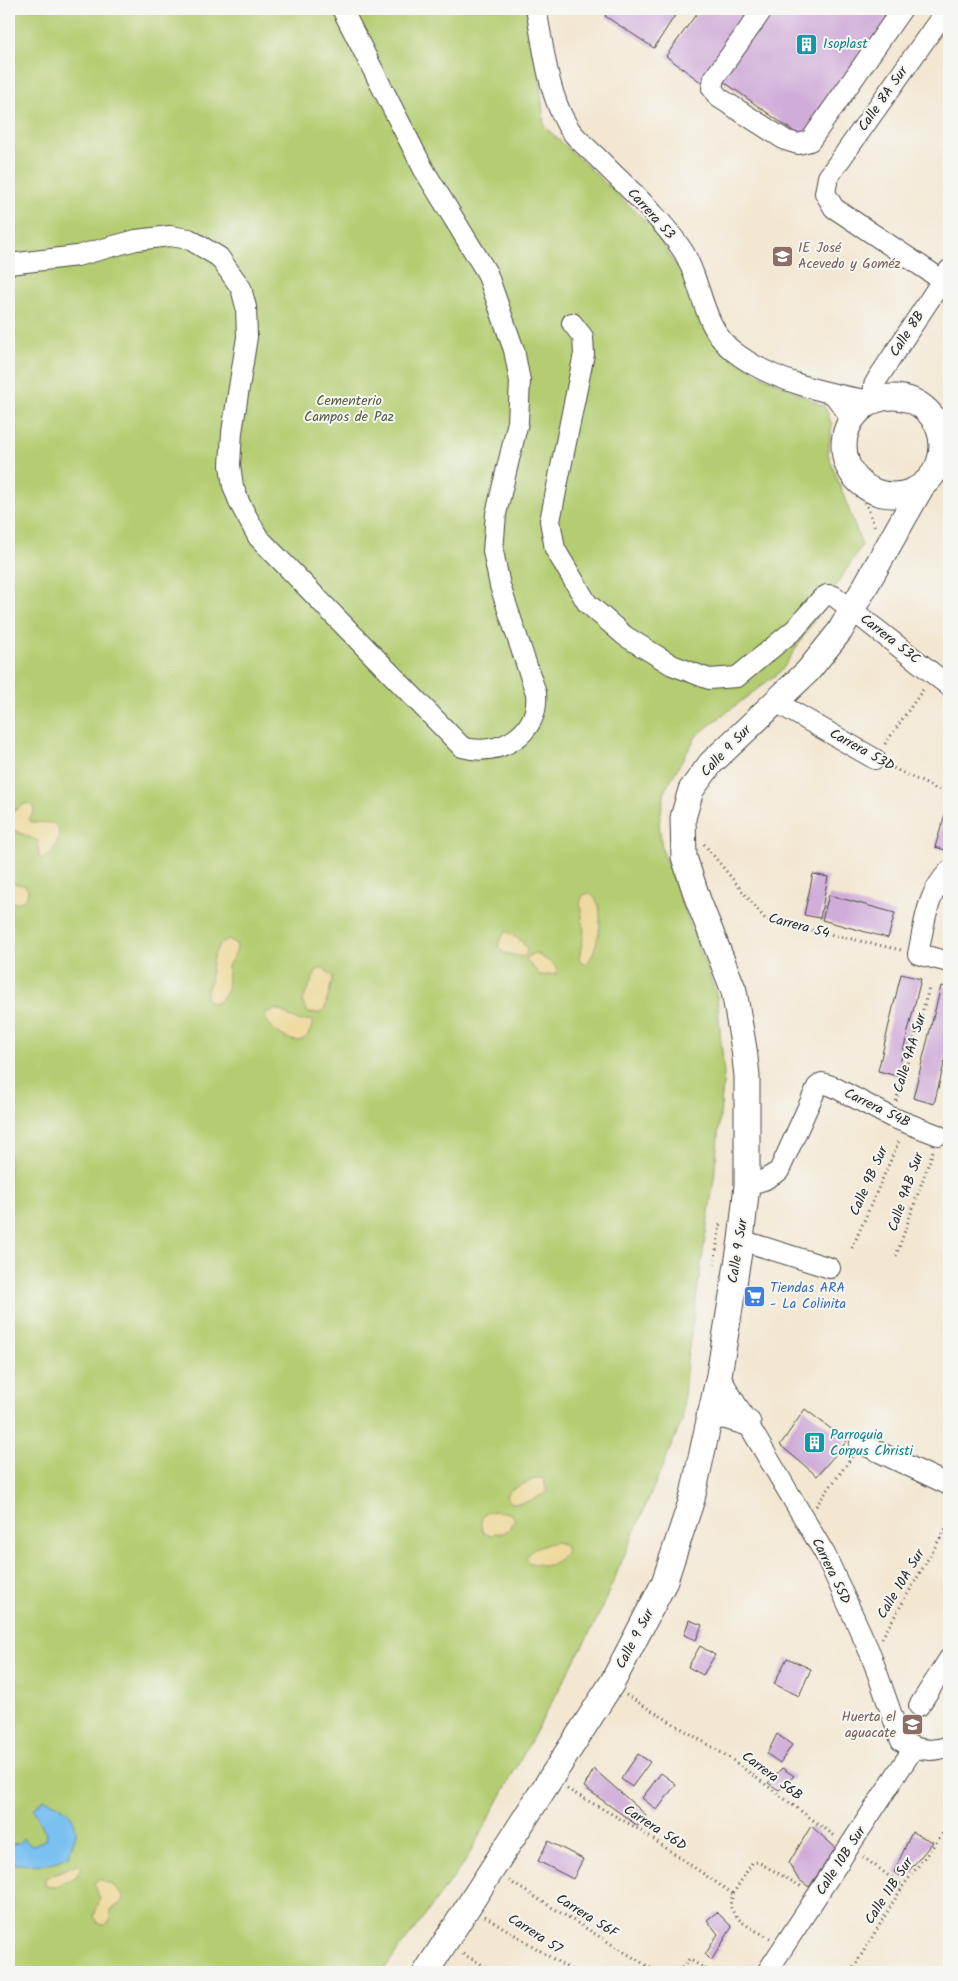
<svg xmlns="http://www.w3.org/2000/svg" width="958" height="1981" font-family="Kalam,sans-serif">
	<rect width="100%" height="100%" fill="#f6f6f2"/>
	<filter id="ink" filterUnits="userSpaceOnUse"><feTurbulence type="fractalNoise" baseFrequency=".02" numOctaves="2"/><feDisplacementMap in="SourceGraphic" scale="10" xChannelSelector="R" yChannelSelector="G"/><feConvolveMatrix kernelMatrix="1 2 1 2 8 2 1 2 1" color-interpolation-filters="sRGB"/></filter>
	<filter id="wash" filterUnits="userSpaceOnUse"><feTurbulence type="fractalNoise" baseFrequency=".0096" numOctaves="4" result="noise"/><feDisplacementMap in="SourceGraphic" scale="20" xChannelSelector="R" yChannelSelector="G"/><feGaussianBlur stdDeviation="1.12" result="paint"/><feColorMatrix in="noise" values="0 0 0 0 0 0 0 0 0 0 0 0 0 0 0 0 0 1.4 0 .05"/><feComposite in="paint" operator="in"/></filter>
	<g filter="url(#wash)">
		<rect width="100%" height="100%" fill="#f3e7d2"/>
		<!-- green -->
		<path fill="#b5cd72" stroke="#707c4e" d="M9,9H527L538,55L544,126L652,227L671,258L748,368L825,407L832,425L828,454L862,545L782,670L697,735L665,790L659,823L662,849L717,996L724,1074L714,1179L687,1360L682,1421L597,1619L465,1862L382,1972H9Z"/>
		<!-- sand -->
		<g fill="#eeda9e" stroke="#8c8264">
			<path d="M29,803L34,806V812L29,819L31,822L53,823L58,828C61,838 53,855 43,859L39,857L38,841L9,828V815L22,805Z"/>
			<path d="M9,883L25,885L28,890C27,901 20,904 9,902Z"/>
			<path d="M589,893C609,903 598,950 587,964L583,963L579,959L584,931L580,903L583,895Z"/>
			<path d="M506,931L520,940L527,948L526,954L523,957L504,953L499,947V942Z"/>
			<path d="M229,939L237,945C237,956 230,959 228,967C226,984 232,985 220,1001L213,1004L206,998C206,992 209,987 210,982C212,966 211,946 229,939Z"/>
			<path d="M537,953C543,960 553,961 557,969L556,974L541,976L526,960L531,954Z"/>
			<path d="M323,968L333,977L325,1008L320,1013H308L302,1002L317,970Z"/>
			<path d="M277,1009L298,1021L311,1020L312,1024C306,1056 275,1035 265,1018L266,1013Z"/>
			<path d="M538,1478H543L547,1491C538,1499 522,1505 510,1502L506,1496L510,1490Z"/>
			<path d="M493,1511L509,1513L515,1518L509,1530L502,1533H495L491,1536C479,1532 479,1523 484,1514Z"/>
			<path d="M557,1542L565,1546L567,1551C555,1568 549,1566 530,1563L526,1559C530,1545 545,1545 557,1542Z"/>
			<path d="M77,1864L81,1867L76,1877L55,1887L45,1886V1878Z"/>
			<path d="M99,1879L114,1886L124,1897L123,1901L111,1910L110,1921L104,1925L98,1924L94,1916L100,1899L94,1883Z"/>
		</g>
		<!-- water -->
		<path fill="#7ac0f1" stroke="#52768e" d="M44,1799C59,1803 76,1814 76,1832C76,1837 70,1849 69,1856C50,1866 30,1866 9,1863V1853L12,1851L11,1844L19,1843L23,1838L28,1843L33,1845L45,1840L46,1833L33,1809Z"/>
		<g id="blocks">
			<!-- building -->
			<g fill="#d0add9">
				<path d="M610,9H679L654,48L605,16Z"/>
				<path d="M700,9H756L702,83L666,56Z"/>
				<path d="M769,9H895L804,139L720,79Z"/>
				<path d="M949,801V851L935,847Z"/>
				<path d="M813,874L828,877L820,918L804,915Z"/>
				<path d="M829,895L895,913L888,938L822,920Z"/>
				<path d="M901,974L921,979L897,1076L878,1071Z"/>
				<path d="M941,986L949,988V1044L934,1104L913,1098Z"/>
				<path d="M805,1409L847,1441L817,1476L780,1445Z"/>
				<path d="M689,1620L702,1625L696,1640L684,1635Z"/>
				<path d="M700,1646L715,1655L703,1675L688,1667Z"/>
				<path d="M787,1658L811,1669L799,1696L774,1684Z"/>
				<path d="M777,1734L792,1745L780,1763L767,1754Z"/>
				<path d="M638,1754L650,1762L632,1787L621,1779Z"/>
				<path d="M782,1768L794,1776L779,1790L768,1783Z"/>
				<path d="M594,1769L646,1815L638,1826L584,1787Z"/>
				<path d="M661,1773L676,1784L657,1810L642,1798Z"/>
				<path d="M811,1826L836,1848L809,1887L798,1879L789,1863Z"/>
				<path d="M912,1832L933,1842L903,1878L894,1872Z"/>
				<path d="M548,1841L583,1859L573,1879L538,1861Z"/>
				<path d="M717,1912L732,1927L711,1961L705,1955L718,1934L707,1920Z"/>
			</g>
		</g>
	</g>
	<g filter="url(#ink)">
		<use href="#blocks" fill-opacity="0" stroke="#494744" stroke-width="1"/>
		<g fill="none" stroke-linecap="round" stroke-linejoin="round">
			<defs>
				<g id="minor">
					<path d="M536,9C544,48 547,90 567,125C574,138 588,148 598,158C627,188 660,216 683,251C702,281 702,327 733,351C771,381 824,393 871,401"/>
					<path d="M763,9L714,78L712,88L718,97L785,140L798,144L810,141L902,9"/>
					<path d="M9,264L77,256L136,240L170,236L189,239L219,257L241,288L246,307L247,337L232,432L230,465L233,486L240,504L258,537L462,747C499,758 540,734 536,693L500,586L493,551L496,514L518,422L520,381L514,350L487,273L424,170L342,9"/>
					<path d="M942,280L834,208L825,193L828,177L947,9"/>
					<path d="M572,323L583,337L584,354L550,521L555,549L587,603L625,636L672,665L709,679L737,677L795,629L822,598L827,595L834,596L949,686"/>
					<path d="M834,395L852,419"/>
					<path d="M873,401L874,385L878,378L949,270"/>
					<path d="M939,463L949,467"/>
					<path d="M776,702L875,759"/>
					<path d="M949,871C926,895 925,922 918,954L949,962"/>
					<path d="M747,1185L764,1180L779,1171L817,1087L822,1083L832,1086L891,1117L938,1135"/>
					<path d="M741,1240L830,1268"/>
					<path d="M719,1375L825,1554L871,1655L901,1741C916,1750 932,1753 949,1746"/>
					<path d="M860,1443L949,1485"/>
					<path d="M919,1706L949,1659"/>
					<path d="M767,1972L913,1749"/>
				</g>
				<g id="major">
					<circle cx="893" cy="446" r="49"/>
					<path d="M709,1417L725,1416L748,1423"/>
					<path d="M426,1972L612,1683L664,1583L692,1499L719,1375L741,1240L747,1185V1076L744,1049L734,991L698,900L684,857L683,818L691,790L711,763L808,671L840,631L922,486"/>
				</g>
			</defs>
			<!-- minor casing -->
			<use href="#minor" stroke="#494744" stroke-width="22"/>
			<!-- major casing -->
			<use href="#major" stroke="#494744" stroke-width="27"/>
			<!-- path -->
			<g stroke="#494744" stroke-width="3" stroke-dasharray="1 4" stroke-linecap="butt">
				<path d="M839,432L836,462L842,477L862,498L868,508L875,528"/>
				<path d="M885,744L924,688"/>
				<path d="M889,766L949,795"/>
				<path d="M704,844L766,920L901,950"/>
				<path d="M896,1101L929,989"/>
				<path d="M852,1248L900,1139"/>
				<path d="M896,1256L933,1151"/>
				<path d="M714,1265L720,1224"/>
				<path d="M816,1506L852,1457"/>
				<path d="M882,1638L949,1523"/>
				<path d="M626,1695L727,1756L836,1837"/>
				<path d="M567,1789L635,1827L733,1894"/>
				<path d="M863,1857L903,1886"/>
				<path d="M509,1881L657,1972"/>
				<path d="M485,1916L574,1972"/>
				<path d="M770,1938C755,1930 735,1922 730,1905L733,1894L752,1863L758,1862L802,1887"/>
				<path d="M463,1954L495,1972"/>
				<path d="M679,1972L689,1959L710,1972"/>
				<path d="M851,1972L903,1886L949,1825"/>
			</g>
			<!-- minor -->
			<use href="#minor" stroke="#fff" stroke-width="20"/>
			<!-- major -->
			<use href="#major" stroke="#fff" stroke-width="25"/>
		</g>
	</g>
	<!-- icons -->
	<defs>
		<symbol id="building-square" viewBox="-11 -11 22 22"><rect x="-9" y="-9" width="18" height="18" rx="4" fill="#0f9aa8" stroke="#f6f6f2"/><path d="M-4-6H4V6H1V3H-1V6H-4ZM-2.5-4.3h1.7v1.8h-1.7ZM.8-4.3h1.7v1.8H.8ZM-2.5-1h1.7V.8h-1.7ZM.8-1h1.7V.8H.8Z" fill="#fff"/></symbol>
		<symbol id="school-square" viewBox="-11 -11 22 22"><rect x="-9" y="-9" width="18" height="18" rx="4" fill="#8d6e63" stroke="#f6f6f2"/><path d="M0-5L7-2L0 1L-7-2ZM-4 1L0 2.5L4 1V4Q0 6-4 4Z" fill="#fff"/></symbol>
		<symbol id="supermarket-square" viewBox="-11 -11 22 22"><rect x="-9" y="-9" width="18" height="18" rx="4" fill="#3f7fe0" stroke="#f6f6f2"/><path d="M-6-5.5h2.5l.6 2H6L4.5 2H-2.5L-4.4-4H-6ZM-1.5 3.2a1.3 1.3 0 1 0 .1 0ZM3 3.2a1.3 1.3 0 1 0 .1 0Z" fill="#fff"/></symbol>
	</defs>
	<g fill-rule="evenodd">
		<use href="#building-square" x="794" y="32" width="25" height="25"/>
		<use href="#school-square" x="770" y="244" width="25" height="25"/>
		<use href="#supermarket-square" x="742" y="1284" width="25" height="25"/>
		<use href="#building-square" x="802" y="1430" width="25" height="25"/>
		<use href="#school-square" x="900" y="1712" width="25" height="25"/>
	</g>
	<g text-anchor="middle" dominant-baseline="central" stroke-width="4" stroke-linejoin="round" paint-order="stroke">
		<!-- culture labels -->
		<g font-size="14" fill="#0d838f" stroke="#f6f6f2" text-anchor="start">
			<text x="823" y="44">Isoplast</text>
			<text x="830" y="1435">Parroquia<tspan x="830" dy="16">Corpus Christi</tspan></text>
		</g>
		<!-- street labels -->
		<g font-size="14" fill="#2b2b2b" stroke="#f6f6f2">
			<text transform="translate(883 99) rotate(-55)">Calle 8A Sur</text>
			<text transform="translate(651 214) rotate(48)">Carrera 53</text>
			<text transform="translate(907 334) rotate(-57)">Calle 8B</text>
			<text transform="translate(890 639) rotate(38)">Carrera 53C</text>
			<text transform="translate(862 750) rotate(29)">Carrera 53D</text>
			<text transform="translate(726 751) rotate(-46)">Calle 9 Sur</text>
			<text transform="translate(799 926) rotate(15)">Carrera 54</text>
			<text transform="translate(910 1053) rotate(-73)">Calle 9AA Sur</text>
			<text transform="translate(877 1108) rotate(26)">Carrera 54B</text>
			<text transform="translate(869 1181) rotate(-66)">Calle 9B Sur</text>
			<text transform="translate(906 1192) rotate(-71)">Calle 9AB Sur</text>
			<text transform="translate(738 1251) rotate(-81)">Calle 9 Sur</text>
			<text transform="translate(831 1571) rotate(64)">Carrera 55D</text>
			<text transform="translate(901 1584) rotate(-59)">Calle 10A Sur</text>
			<text transform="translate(635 1639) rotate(-62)">Calle 9 Sur</text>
			<text transform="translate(772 1776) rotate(37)">Carrera 56B</text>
			<text transform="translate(655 1828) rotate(33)">Carrera 56D</text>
			<text transform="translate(841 1861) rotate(-57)">Calle 10B Sur</text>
			<text transform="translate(889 1891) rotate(-57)">Calle 11B Sur</text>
			<text transform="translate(587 1916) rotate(32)">Carrera 56F</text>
			<text transform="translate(535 1934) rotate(33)">Carrera 57</text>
		</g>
		<!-- education labels -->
		<g font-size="14" fill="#785e54" stroke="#f6f6f2" text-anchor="start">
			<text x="798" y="248">IE José<tspan x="798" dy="16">Acevedo y Goméz</tspan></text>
			<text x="896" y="1717" text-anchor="end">Huerta el<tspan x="896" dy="16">aguacate</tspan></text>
		</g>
		<!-- park labels -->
		<g font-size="14" fill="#545c40" stroke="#f6f6f2">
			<text x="349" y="401">Cementerio<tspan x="349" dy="16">Campos de Paz</tspan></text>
		</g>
		<!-- shop labels -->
		<g font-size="14" fill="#366cbe" stroke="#f6f6f2" text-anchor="start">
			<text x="770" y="1288">Tiendas ARA<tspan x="770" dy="16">- La Colinita</tspan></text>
		</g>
	</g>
	<!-- margin -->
	<rect width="958" height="1981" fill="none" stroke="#f6f6f2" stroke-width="30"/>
</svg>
